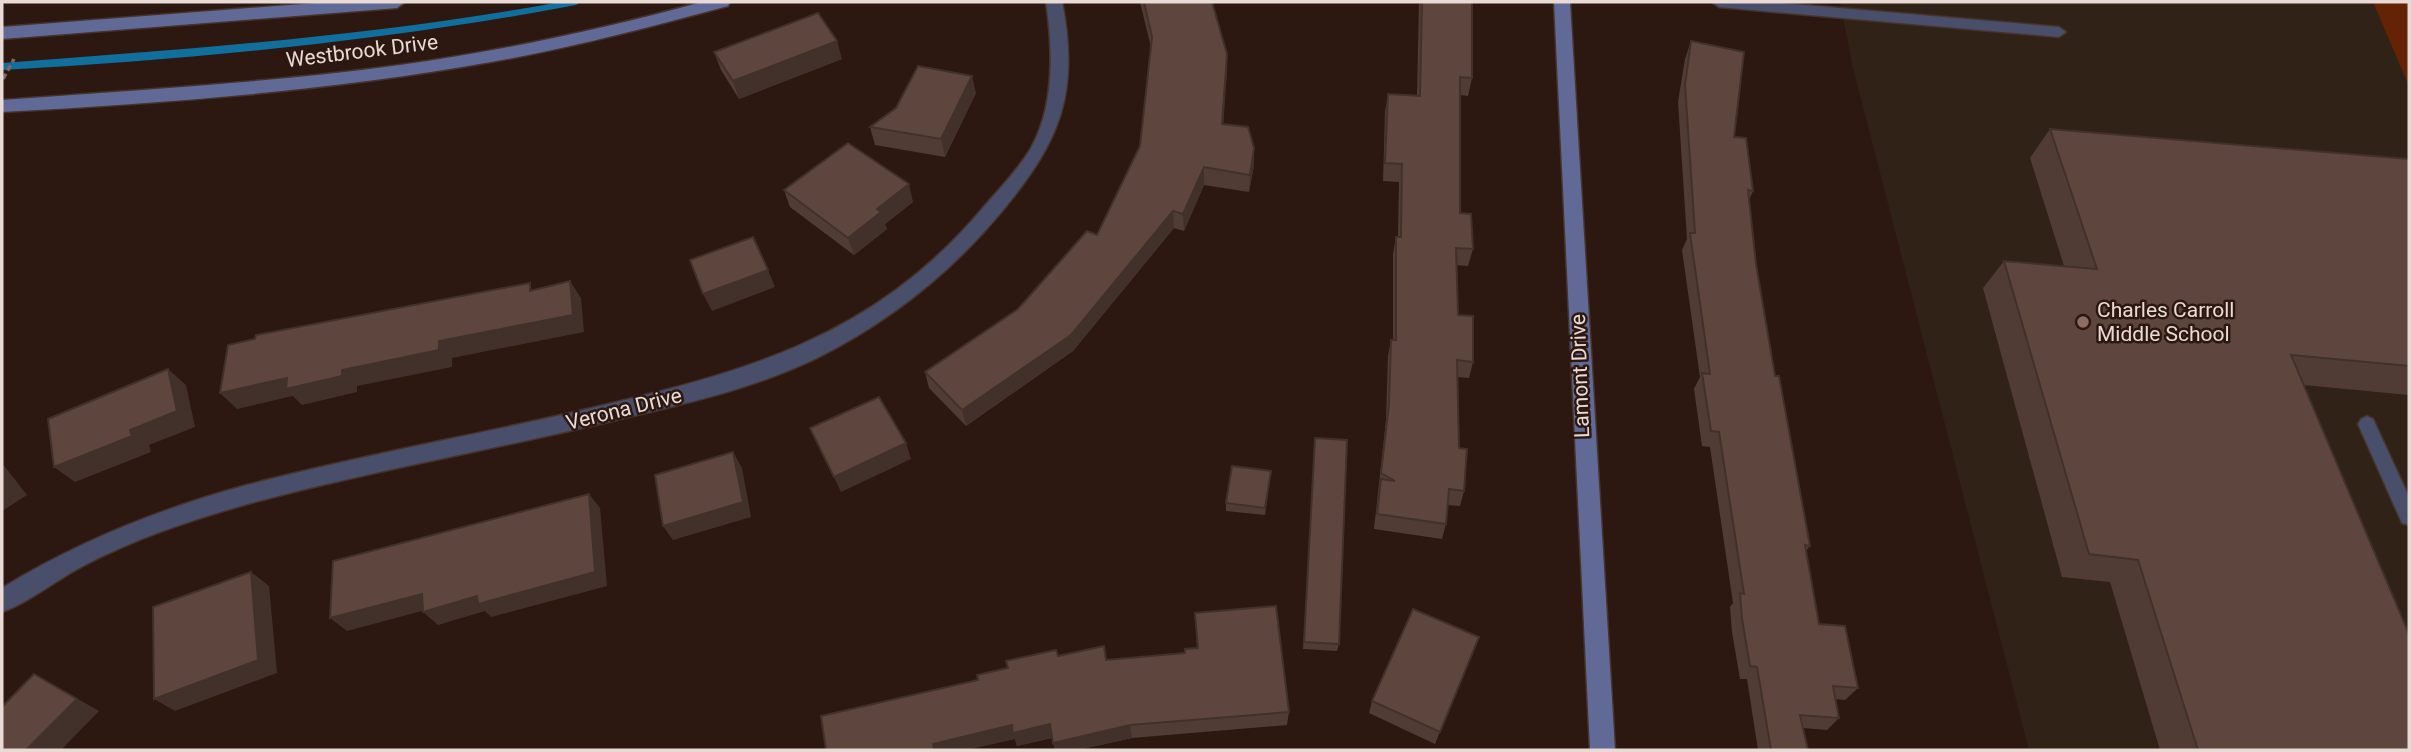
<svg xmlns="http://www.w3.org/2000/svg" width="2411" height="752" font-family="Roboto,sans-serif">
	<rect width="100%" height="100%" fill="#2c1811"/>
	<!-- education -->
	<path fill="#302216" d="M1840,2H2409V750H2029L1852,64Z"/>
	<!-- green -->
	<path fill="#642304" d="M2373,2H2409V86Z"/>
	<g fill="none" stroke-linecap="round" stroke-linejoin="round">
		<!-- stream -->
		<path fill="#106f9d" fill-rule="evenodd" d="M560,2H581L576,5C387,41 194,59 2,70V63C189,49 375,36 560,2Z"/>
		<defs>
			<g id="lane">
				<path d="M1712,2H1769L2059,27L2066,32L2059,37L1719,7Z"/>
				<path d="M2367,416L2373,419L2409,497V525L2402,523L2358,424L2361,419Z"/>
			</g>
			<path id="street" d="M1046,2H1062C1080,93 1060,141 1003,210C952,272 889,322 817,358C751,390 678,405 608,422C487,451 364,472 244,505C188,521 134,539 83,566C56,580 30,602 2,612V588C79,541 159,509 247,485C358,456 471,436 583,410C742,373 871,340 982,209C998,190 1018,170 1031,148C1055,105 1053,49 1046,2Z"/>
			<g id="secondary">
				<path d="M329,2H405L397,8L2,39V27Z"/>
				<path d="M702,2H730L728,6C650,27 571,48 491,62C330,91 165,103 2,112V100C135,90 268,83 400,65C502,51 603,29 702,2Z"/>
				<path d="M1554,2H1570L1615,750H1590Z"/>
			</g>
		</defs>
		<!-- lane casing -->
		<use href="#lane" stroke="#46332c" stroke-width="3"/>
		<!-- street casing -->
		<use href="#street" stroke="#46332c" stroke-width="3"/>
		<!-- secondary casing -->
		<use href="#secondary" stroke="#46332c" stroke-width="3"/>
		<!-- path -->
		<path stroke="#7b6962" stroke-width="3.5" stroke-dasharray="6 3.5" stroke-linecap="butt" d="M3,79L14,59"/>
		<!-- lane -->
		<use href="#lane" fill="#494e6b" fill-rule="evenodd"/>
		<!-- street -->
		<use href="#street" fill="#494e6b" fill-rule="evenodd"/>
		<!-- secondary -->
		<use href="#secondary" fill="#616997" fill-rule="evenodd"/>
	</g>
	<!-- wall -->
	<g fill="#513c35">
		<path d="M1140,2H1212L1227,54L1223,124L1254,148V165L1249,192L1204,185L1184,231L1174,228L1073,351L966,426L929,388L925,372L1018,309L1097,235L1140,146L1151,47Z"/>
		<path d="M1419,2H1472V78L1468,96L1460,95V213L1473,249L1468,266L1457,265L1458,315L1473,362L1469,378L1458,377L1459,448L1464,491L1460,506L1448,505L1446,524L1442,539L1374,529L1386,420L1388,356L1391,340H1393V254L1396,237H1398L1399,182L1383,181L1385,112L1388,94L1417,95Z"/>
		<path d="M1691,41L1734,137L1753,191L1749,200L1756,264L1775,376L1810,546L1806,551L1819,624L1858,688L1845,700L1836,699L1839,718L1827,730L1803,728L1808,750H1758L1747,679H1740L1732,632L1730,607L1733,603L1710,447L1702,446L1694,389L1700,377L1682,250L1687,239L1678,102L1685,59Z"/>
		<path d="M714,52L842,59L739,99L721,70Z"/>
		<path d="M976,93L945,157L875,145L870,127Z"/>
		<path d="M2050,129L2409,159V395L2304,385L2409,750H2160L2110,582L2062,577L1983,288L2004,261L2064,266L2030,158Z"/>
		<path d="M784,190L913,202L885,224L887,229L854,255L790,207Z"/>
		<path d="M1315,438L1339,644L1337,651L1303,649Z"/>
		<path d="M1270,479L1265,515L1226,511V503Z"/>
		<path d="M1195,613L1289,712L1287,725L1132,738L1078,750H1055L1052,738L1017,746L1015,739L826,750L978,680L1058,656L1106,660L1185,653L1197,648Z"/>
		<path d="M1479,637L1435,744L1369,713L1372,701Z"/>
	</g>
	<!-- shaded-wall -->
	<g fill="#42312b">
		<path d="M837,41L842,59L739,99L733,81Z"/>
		<path d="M1227,54V72L1222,142V124Z"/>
		<path d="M972,76L976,93L945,157L941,139Z"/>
		<path d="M1254,148V165L1249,192L1250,175Z"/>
		<path d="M1204,167V185L1184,231L1183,214Z"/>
		<path d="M909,184L913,202L885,224L887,229L854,255L848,238L877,209Z"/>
		<path d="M1173,211L1174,228L1073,351L966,426L962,410Z"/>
		<path d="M768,270L775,287L712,311L703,294Z"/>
		<path d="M570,281L581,298L584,332L452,358V367L357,386V392L302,405L293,396L237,409L220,393L287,378L342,370L439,341Z"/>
		<path d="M168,369L186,385L195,427L149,445L151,452L75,482L54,467L130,430Z"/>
		<path d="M906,443L911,459L841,492L834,477Z"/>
		<path d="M733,452L742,468L751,517L673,540L663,526Z"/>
		<path d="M2,463L27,495L2,511Z"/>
		<path d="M589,494L600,508L607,586L491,617L485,611L438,625L423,612L477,596Z"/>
		<path d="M251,572L269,586L277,673L175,711L154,699Z"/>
		<path d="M422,594L437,607L347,631L330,618Z"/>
		<path d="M34,674L99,711L61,750H26Z"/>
		<path d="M1050,724L1054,737L1017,746L1015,739L967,750H934L933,744L1012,725Z"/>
		<path d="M1130,725L1132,738L1078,750H1055L1053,743Z"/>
	</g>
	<!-- building -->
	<g fill="#5e463e" stroke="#42312b" stroke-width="2">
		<path d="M1144,2H1212L1227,54L1222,124L1248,127L1254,148L1250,175L1204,167L1183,214L1173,211L1071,335L962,410L925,372L1018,309L1087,231L1097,235L1140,146L1152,37Z"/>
		<path d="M1422,2H1472V78L1460,77V213L1471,214L1473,249L1456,248L1458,315L1473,316V362L1457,360L1459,448L1467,449L1464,491L1449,489L1446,524L1377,514L1381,479L1395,481L1381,473L1389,404L1391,340H1396V237H1401L1402,164L1385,163L1388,94L1420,96Z"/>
		<path d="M818,13L837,41L733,81L714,52Z"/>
		<path d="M1691,41L1744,52L1734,137L1746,138L1753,191L1748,190L1756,264L1775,376H1779L1810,546L1805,545L1819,624L1845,626L1858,688L1833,686L1839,718L1800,715L1808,750H1771L1757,667L1750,666L1742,619L1740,593L1744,594L1719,432L1711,431L1702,373L1710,374L1690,233H1695L1685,85Z"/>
		<path d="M918,66L972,76L941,139L870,127L896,108Z"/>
		<path d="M2050,129L2409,159V366L2291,355L2409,634V750H2198L2138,560L2089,554L2004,261L2097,269Z"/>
		<path d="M848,143L909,184L877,209L881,212L848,238L784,190Z"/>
		<path d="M753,237L768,270L703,294L690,260Z"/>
		<path d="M570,281L573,315L439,341V350L342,370V376L286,389L287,378L220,393L228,345L255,339L256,335L530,283V291Z"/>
		<path d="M168,369L177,411L130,430L132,436L54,467L48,419Z"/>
		<path d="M879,397L906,443L834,477L810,428Z"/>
		<path d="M1315,438L1347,440L1339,644L1304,642Z"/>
		<path d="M733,452L743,502L663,526L655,475Z"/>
		<path d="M1232,466L1271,471L1265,508L1226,503Z"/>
		<path d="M589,494L595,572L478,604L477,596L423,612L422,594L330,618L333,561Z"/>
		<path d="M251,572L258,660L154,699L153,607Z"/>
		<path d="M1276,606L1289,712L1130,725L1053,743L1050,724L1013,733L1012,725L933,744L934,750H824H826L821,716L978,680L977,675L1008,668L1006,661L1056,650L1058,656L1104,646L1106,660L1185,653V649L1198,648L1195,613Z"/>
		<path d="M1413,609L1479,637L1440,732L1372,701Z"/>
		<path d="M34,674L77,699L26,750H2V707Z"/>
	</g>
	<!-- markers -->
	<circle fill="#8d6e63" stroke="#2c1811" stroke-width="2.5" cx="2083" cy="322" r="7"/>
	<g text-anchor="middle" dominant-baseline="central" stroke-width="5" stroke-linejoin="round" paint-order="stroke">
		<!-- street labels -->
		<g font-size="21" fill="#e9dad5" stroke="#2c1811">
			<text transform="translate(362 51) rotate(-7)">Westbrook Drive</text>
			<text transform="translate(1580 376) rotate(-92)">Lamont Drive</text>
			<text transform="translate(624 409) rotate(-14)">Verona Drive</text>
		</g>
		<!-- poi labels -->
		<g font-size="21" fill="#e9dad5" stroke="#2c1811" text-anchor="start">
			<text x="2097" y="310">Charles Carroll<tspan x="2097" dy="24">Middle School</tspan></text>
		</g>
	</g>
	<!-- border -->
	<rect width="2411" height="752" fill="none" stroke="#e9dad5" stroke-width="7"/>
</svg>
